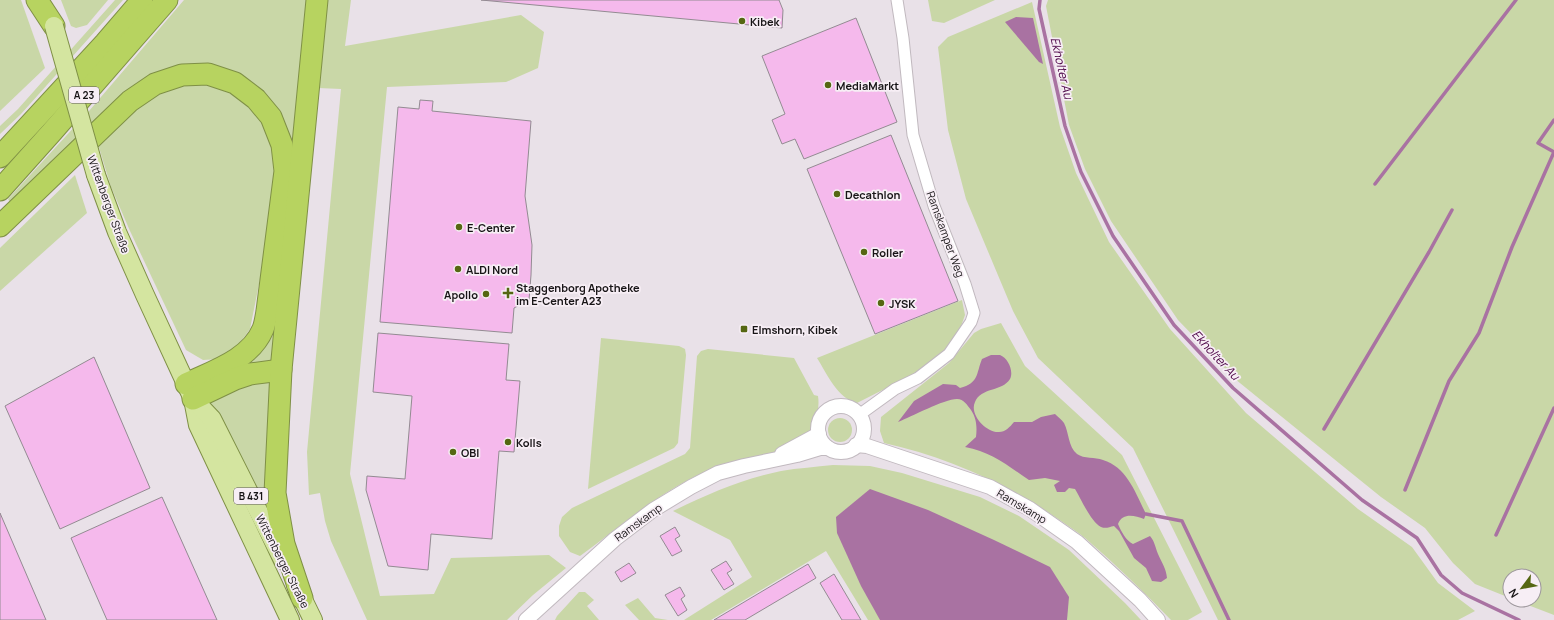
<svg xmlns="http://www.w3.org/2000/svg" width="1554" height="620" font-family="Manrope,sans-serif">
	<rect width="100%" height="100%" fill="#e9e1e8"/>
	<!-- green -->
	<g fill="#c9d7a7">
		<path d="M0,0H21L45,68L0,111Z"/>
		<path d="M61,0H108L87,25L76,28L71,26Z"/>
		<path d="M115,0H123L21,114L0,134V126L18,109Z"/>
		<path d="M184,0H308L272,364L231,376L257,349L287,158L260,95L182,71L10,202L8,199L89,111Z"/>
		<path d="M325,0H351L345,46L521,15L544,32L538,68L506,82L387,87L350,474L380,596L434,594L451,558L549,555L566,568L533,595L507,620H367L331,541L325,521L320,493L309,495L307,452L341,89L318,88Z"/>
		<path d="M928,0H995L944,23L932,21Z"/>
		<path d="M1048,0H1554V615L1515,600H1534V576H1510V598L1475,584L1453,563L1425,528L1381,497L1235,379L1178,320L1111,221L1085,169L1069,125L1046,6Z"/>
		<path d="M1032,2L1060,127L1076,173L1109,242L1170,329L1246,413L1358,509L1412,547L1438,583L1475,611L1458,620H1218L1133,448L1038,358L1013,311L966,199L948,130L938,47L948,37Z"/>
		<path d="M183,82L231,87L269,123L277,160L265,254L250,329L237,347L219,359L203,360L186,350L130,231L111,187L97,141L156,90Z"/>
		<path d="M75,175L87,213L0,291V248Z"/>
		<path d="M962,300L965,315L959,332L945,350L916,373L857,403C838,399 827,374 817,358Z"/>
		<path d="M1001,323L1025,366L1122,455L1202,612L1188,620H1171C1144,592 1115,564 1085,538C1078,532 1069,527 1061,521C1008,484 947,457 884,443L880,431L881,417L949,363L974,333L981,329Z"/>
		<path d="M601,338L679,346L685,349L686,355L678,443L674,448L588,489Z"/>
		<path d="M708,349L794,358L814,395L818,396C820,408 816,426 806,435C784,454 748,458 721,466C711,469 700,474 690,479C651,499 616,530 580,556L570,552L559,536V526L562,517L572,508L685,454L690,448L697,356L701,351Z"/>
		<path d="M272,376L271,521L209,406L210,396Z"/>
		<circle cx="840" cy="430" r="12"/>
		<path d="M833,465L870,466L902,473L980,497L1019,516L1069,550L1125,603L1141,620H868L826,551L711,620H684L752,577L730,540L673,511C708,494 742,479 781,471C798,468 816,467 833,465Z"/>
		<path d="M579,592H585L594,600L587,606L599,620H555L557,616Z"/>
		<path d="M638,598L655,618L668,620H639L625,605Z"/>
	</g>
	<!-- water -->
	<g fill="#a972a2">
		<path d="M1016,17L1033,18L1043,64L1039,62L1005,22Z"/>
		<path d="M991,355C993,355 998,355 1000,355C1008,358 1014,371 1010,379C1002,392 981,387 975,402C969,414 986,433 999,432C1005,432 1010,427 1014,422H1032L1041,417L1055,414C1058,417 1062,420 1064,423C1069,432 1068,447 1077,454C1084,459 1095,457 1103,460C1127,467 1136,494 1146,514L1144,519C1135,516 1123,512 1118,524C1121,531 1126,541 1133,544L1150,536C1155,542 1155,547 1158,554C1162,563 1166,568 1167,578L1161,582L1152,581L1146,568L1134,558L1119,531L1114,526C1109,527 1106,529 1101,527C1091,522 1081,499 1075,489L1069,488L1065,492H1057L1054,485L1060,481L1045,478L1029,480C1007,465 991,452 965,447L976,437C977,428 977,419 971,410C967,405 964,399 957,399C944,399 911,417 898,422L914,401L943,384L956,385L960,388C979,383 976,374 982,359Z"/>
		<path d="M870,489L928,510L994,540L1050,567L1069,597L1067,620H880L861,586L837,533L836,517Z"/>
	</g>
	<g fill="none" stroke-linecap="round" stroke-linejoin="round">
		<!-- stream -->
		<g stroke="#a972a2" stroke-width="3.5">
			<path d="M1040,0L1039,9L1065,126L1081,172L1113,236L1174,325L1233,388L1362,500L1417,538L1441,575L1462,593L1519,620"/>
			<path d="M1554,120L1538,143L1554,152"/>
			<path d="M1375,184L1516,0"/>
			<path d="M1324,429L1429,252L1452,210"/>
			<path d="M1405,490L1449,381L1479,333L1512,247L1554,152"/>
			<path d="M1146,514L1182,521L1229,620"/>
			<path d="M1496,535L1554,408"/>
		</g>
	</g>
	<!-- building -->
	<g fill="#f5b9ec" stroke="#938b92">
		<path d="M481,0H779L783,10L782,28Z"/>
		<path d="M856,18L897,122L804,159L795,139L782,144L772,120L785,114L762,56Z"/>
		<path d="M420,100L433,101L432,111L531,121L525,196L532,245L531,275L529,300L514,308L512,333L380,322L398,107L419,109Z"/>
		<path d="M891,135L958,301L875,334L807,169Z"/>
		<path d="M378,333L509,344L506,380L520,381L514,452L499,451L492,539L431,534L428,570L388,566L366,490L367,476L405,479L412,396L373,392Z"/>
		<path d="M94,357L150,488L60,529L5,406Z"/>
		<path d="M162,497L217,620H107L71,538Z"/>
		<path d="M0,513L46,620H0Z"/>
		<path d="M675,527L680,536L675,539L682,551L672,556L660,536Z"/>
		<path d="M726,561L732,570L727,573L734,584L724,590L711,570Z"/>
		<path d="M629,563L636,573L621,582L615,572Z"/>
		<path d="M808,564L816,578L745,620H714Z"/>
		<path d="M834,574L861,620H842L820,583Z"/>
		<path d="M680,587L685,596L681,599L687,610L678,616L665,595Z"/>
	</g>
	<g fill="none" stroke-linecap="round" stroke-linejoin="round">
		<defs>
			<path id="minor" d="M859,415L895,389L918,378L949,354L971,322L974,313L965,284L934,206L913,135L903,38L897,0"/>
			<g id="tertiary">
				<circle cx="841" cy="429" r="23"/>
				<path d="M856,445L867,446L990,487L1030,509L1077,542L1140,600L1158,620"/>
				<path d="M782,454L819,434"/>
				<path d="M526,620L615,539L653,510L691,487L718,473L744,466L797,455L820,448H828"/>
			</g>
			<g id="primary">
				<path d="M96,175L117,232L145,295L193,399L198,425L290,620"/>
				<path d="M193,399L212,419L283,560"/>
				<path d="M296,585L313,620"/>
			</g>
			<g id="motorway">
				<path d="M37,0L54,26"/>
				<path d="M0,157L105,43L142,0"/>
				<path d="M0,190L51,133L167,0"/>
				<path d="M0,226L130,101L155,84L182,75L208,74L235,83L256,99L271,117L282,145L285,171L267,311C266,317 265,324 263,329C250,360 213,371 186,384"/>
				<path d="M193,399L235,379L250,374L281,370"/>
				<path d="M302,598L284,544L275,493L281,370L317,0"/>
			</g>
		</defs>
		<!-- minor casing -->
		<use href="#minor" stroke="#c1b9bf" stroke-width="13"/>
		<!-- tertiary casing -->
		<use href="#tertiary" stroke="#c1b9bf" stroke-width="16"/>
		<!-- primary casing -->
		<use href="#primary" stroke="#7f9046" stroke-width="20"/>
		<!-- motorway casing -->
		<use href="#motorway" stroke="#7f9046" stroke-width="23"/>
		<!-- minor -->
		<use href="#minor" stroke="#fff" stroke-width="11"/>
		<!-- tertiary -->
		<use href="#tertiary" stroke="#fff" stroke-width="14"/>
		<!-- primary -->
		<use href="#primary" stroke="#d4e5a0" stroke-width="18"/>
		<!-- motorway -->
		<use href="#motorway" stroke="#b7d360" stroke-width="21"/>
		<defs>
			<path id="primary-bridge" d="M54,26L96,175"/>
		</defs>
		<!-- primary-bridge casing -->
		<use href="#primary-bridge" stroke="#7f9046" stroke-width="20" stroke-linecap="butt"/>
		<!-- primary-bridge -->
		<use href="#primary-bridge" stroke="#d4e5a0" stroke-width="18"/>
	</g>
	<!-- markers -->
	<g fill="#556712" stroke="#f7eef5" stroke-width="1.5">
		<circle cx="742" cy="21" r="4"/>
		<circle cx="828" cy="85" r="4"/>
		<circle cx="837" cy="194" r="4"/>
		<circle cx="459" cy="227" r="4"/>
		<circle cx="864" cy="252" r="4"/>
		<circle cx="458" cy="269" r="4"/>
		<path d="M506 287h4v4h4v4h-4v4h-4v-4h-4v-4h4z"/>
		<circle cx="486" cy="294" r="4"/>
		<circle cx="881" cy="303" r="4"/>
		<rect x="740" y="325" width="8" height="8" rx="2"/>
		<circle cx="508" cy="442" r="4"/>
		<circle cx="453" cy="452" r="4"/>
	</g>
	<g text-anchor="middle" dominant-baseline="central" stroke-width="3.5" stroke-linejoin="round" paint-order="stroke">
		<!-- shield labels -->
		<g fill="#f7eef5" stroke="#5a5559" stroke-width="1">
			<rect x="69" y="87" width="30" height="16" rx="3"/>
			<rect x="234" y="488" width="34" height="16" rx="3"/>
		</g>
		<g font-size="10" font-weight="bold" fill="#171416">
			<text x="84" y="95">A 23</text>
			<text x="251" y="496">B 431</text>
		</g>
		<!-- poi labels -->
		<g font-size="11" font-weight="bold" fill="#171416" stroke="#f7eef5" text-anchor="start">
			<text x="750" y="21">Kibek</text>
			<text x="836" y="85">MediaMarkt</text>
			<text x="845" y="194">Decathlon</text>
			<text x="467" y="227">E-Center</text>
			<text x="872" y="252">Roller</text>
			<text x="466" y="269">ALDI Nord</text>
			<text x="516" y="287">Staggenborg Apotheke<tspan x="516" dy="13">im E-Center A23</tspan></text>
			<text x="478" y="294" text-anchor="end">Apollo</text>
			<text x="889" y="303">JYSK</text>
			<text x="752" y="329">Elmshorn, Kibek</text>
			<text x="516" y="442">Kolls</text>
			<text x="461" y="452">OBI</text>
		</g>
		<!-- street labels -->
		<g font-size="11" fill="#171416" stroke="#f7eef5">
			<text transform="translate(109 204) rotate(70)">Wittenberger Straße</text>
			<text transform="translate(946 234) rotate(70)">Ramskamper Weg</text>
			<text transform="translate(1022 506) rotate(31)">Ramskamp</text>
			<text transform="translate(638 522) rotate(-36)">Ramskamp</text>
			<text transform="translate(283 561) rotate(63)">Wittenberger Straße</text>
		</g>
		<!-- water labels -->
		<g font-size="12" font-style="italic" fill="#4c0547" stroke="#f7eef5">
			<text transform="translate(1062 68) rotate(77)">Ekholter Au</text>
			<text transform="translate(1216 355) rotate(47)">Ekholter Au</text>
		</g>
	</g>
	<!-- north arrow -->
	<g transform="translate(1522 588) rotate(238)"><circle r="19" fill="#f7eef5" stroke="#9d979c"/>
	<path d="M0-3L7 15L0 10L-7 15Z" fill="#556712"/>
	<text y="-6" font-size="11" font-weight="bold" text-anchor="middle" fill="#171416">N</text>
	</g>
</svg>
